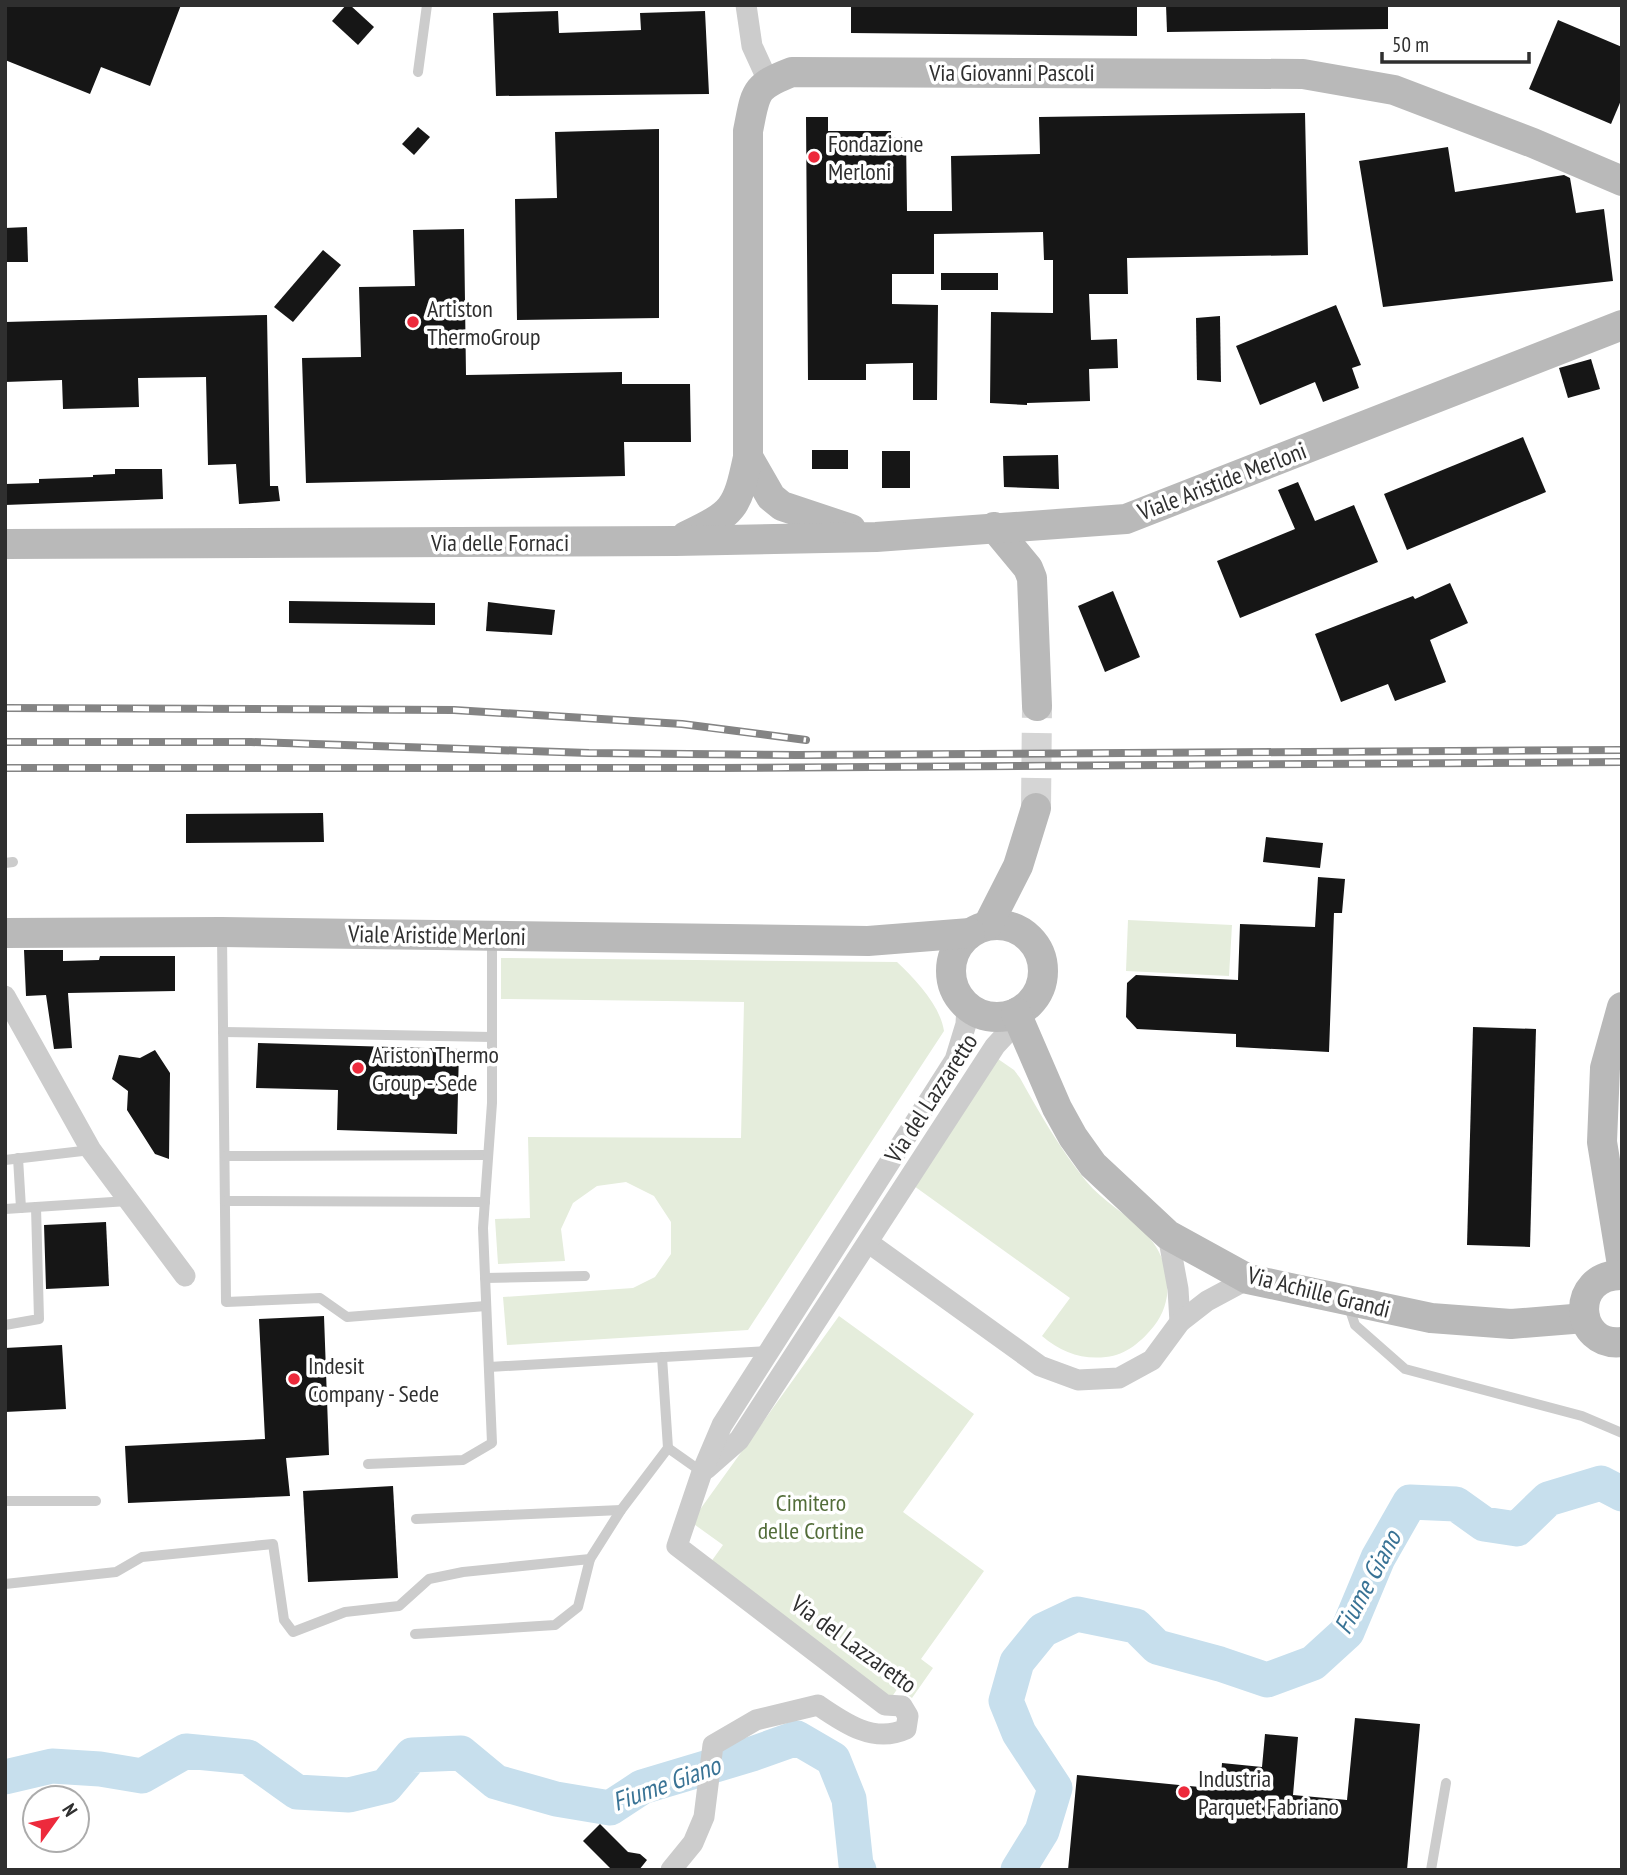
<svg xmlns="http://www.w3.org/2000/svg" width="1627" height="1875" font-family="'PT Sans Narrow',sans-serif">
	<rect width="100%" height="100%" fill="#fff"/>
	<!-- green -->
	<g fill="#e5eddc">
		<path d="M1128,920L1232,925L1229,976L1126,971Z"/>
		<path d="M501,958L897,962C916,980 940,1005 944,1031L748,1330L507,1345L503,1297L633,1288L655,1277L671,1254V1222L654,1196L626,1182L597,1186L573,1203L561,1229L565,1261L498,1264L495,1219L530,1218L528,1137L741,1138L744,1002L501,999Z"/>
		<path d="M998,1059L1014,1070L1020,1078C1040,1114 1060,1149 1086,1181C1103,1202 1128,1214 1146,1234C1170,1259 1176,1298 1154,1326C1142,1341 1126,1355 1106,1357C1082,1360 1061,1352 1042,1336L1070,1298L914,1186Z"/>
		<path d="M839,1316L974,1414L903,1512L984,1571L921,1659L933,1668L912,1698L898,1688L891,1698L708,1566L723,1545L691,1522Z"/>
	</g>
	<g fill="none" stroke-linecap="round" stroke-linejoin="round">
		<!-- river -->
		<g stroke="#c7dfed" stroke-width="35">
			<path d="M5,1777L52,1766L100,1769L142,1776L186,1751L248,1757L297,1792L349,1795L386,1786L412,1755L461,1753L496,1782L556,1799L610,1808L642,1787L752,1754L797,1738L833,1759L849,1799L856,1865L859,1870"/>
			<path d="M1018,1870L1042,1831L1055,1788L1019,1733L1006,1701L1017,1662L1043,1630L1077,1614L1136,1626L1157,1647L1220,1664L1267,1680L1313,1663L1347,1632L1378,1558L1410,1502L1456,1504L1484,1524L1517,1529L1548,1499L1601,1483L1622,1494"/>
		</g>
	</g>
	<!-- building -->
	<g fill="#161616">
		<path d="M5,5H181L150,86L101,67L90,94L5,60Z"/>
		<path d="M346,5H350L374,27L358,45L332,21Z"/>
		<path d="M851,5H1137V36L851,33Z"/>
		<path d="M1166,5H1388V29L1167,32Z"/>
		<path d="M558,11L559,33L641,30L640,13L705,11L709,94L496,96L493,13Z"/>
		<path d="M1558,20L1622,47V98L1611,124L1529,89Z"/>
		<path d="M1305,113L1308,255L1127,258L1128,294H1089L1091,340L1117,339L1118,368L1089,369L1090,401L1027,403V405L990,403L991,312L1053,313V260H1044L1043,232L934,234V274H892V304L938,305L937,400H913V363L866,364V380H808L806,117H828V131H891V137H906L907,211H952L951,156L1040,154L1039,117Z"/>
		<path d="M418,127L430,137L414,155L402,144Z"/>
		<path d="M659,129V318L517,320L515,199L557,198L555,132Z"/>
		<path d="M1448,147L1455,192L1564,175L1570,178L1576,213L1604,209L1613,281L1383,307L1359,161Z"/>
		<path d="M27,227L28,262H5V228Z"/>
		<path d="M464,229L466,375L622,372V384H690L691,442H624L625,476L306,483L302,358L361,357L359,287L415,286L413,230Z"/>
		<path d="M323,250L341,265L293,322L274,307Z"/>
		<rect x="941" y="273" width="57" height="17"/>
		<path d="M1336,305L1361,365L1352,368L1359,388L1323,402L1315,382L1260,405L1236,346Z"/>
		<path d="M267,315L270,486H278L280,501L239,504L236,464L208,465L206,377L138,378L139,407L63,409L62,380L5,382V322Z"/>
		<path d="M1220,316L1221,382L1197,380L1196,318Z"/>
		<path d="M1591,359L1600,389L1568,398L1559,368Z"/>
		<path d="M1523,437L1546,492L1407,550L1384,494Z"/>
		<rect x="812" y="450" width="36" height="19"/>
		<rect x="882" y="451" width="28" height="37"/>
		<path d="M1058,455L1059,489L1004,487L1003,456Z"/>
		<path d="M115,469H162L163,499L5,505V484L39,483V479L93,477V475L115,474Z"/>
		<path d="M1298,482L1315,521L1354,505L1378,562L1240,618L1217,561L1295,529L1278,490Z"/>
		<path d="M1450,583L1468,623L1430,640L1446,682L1395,701L1388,684L1341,702L1315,634L1413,596L1415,599Z"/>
		<path d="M1113,591L1140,657L1105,672L1078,606Z"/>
		<path d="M289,601L435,603V625L289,623Z"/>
		<path d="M488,602L555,610L552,635L486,631Z"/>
		<path d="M323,813L324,842L186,843V814Z"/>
		<path d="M1266,837L1323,843L1320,868L1263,862Z"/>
		<path d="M1318,877L1345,879L1342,913H1334L1329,1052L1236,1047V1034L1137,1029L1126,1017L1127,983L1136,975L1238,980L1240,924L1315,927Z"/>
		<path d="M24,950H63V961L99,960L100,956H175V991L68,993L72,1048L54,1049L46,995L26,996Z"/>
		<path d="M1473,1027L1536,1029L1530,1247L1467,1245Z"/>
		<path d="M258,1043L459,1049L457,1134L337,1130L338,1090L256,1088Z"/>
		<path d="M155,1050L170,1073L169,1159L155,1154L127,1110L128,1091L112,1079L119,1055L140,1058Z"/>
		<path d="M106,1222L109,1286L46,1289L44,1225Z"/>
		<path d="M324,1316L329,1455L286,1458L290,1496L128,1503L125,1446L265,1439L259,1319Z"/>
		<path d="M62,1345L66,1409L5,1412V1348Z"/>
		<path d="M393,1486L398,1578L308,1582L303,1491Z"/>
		<path d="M1355,1718L1420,1724L1407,1870H1068L1077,1775L1220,1789L1222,1763L1262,1767L1265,1734L1298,1737L1293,1795L1347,1800Z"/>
		<path d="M600,1824L628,1852L640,1854L647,1860L639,1870H612L583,1841Z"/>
	</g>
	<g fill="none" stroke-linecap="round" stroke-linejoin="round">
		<!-- secondary-tunnel -->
		<path stroke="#d5d5d5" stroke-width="30" stroke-dasharray="30 15" stroke-linecap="butt" d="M1036,808L1037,706"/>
		<!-- lane -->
		<g stroke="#ccc" stroke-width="10">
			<path d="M418,72L427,5"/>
			<path d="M5,863L13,862"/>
			<path d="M222,935L226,1302L320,1298L347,1317L486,1306"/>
			<path d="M223,1032L492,1037"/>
			<path d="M225,1156L488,1155"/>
			<path d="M18,1158L21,1208"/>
			<path d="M5,1160L91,1150"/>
			<path d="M225,1201L485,1202"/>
			<path d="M5,1209L128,1201"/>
			<path d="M485,1278L585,1276"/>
			<path d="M1348,1304L1355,1325L1405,1369L1582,1416L1622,1433"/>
			<path d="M5,1325L39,1319L36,1207"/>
			<path d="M489,1367L769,1351"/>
			<path d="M668,1448L702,1472"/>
			<path d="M368,1464L463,1460L492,1443L483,1228L492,1103V939"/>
			<path d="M5,1501H96"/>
			<path d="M416,1519L621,1510"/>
			<path d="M5,1584L116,1572L142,1557L273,1544L284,1620L293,1632L345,1612L399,1606L429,1579L463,1572L590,1559L621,1510L668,1448L662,1357"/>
			<path d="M415,1634L555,1625L578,1607L590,1559"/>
			<path d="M1431,1870L1446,1783"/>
		</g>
		<!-- street -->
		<g stroke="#ccc" stroke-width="21">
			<path d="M746,5L752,46L768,81"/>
			<path d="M5,996L91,1150L185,1276"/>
			<path d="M1168,1235L1178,1289L1180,1322"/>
			<path d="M869,1243L1040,1366L1078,1380L1119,1378L1152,1360L1180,1322L1207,1301L1248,1279"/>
			<path d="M706,1469L739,1440L995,1046L1019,1020"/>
			<path d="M671,1870L693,1843L704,1817L713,1745L756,1720L818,1705C844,1723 874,1744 906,1729L908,1716L902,1706L885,1705L677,1546L702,1472L722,1425L955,1060L966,1024L967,1006"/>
		</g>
		<!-- secondary -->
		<g stroke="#b9b9b9" stroke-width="30">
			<path d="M748,457L771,497L782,506L851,529"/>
			<path d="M994,527L1028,568L1032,578L1037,706"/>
			<path d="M686,536C734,513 737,509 748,457V131C756,92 753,87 792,72L1303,74L1394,90L1533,143L1622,181"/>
			<path d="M5,544L676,541L876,537L1126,519L1622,325"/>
			<circle cx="997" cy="971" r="46"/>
			<path d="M988,925L1018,866L1036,808"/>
			<path d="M5,933L222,932L868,941L970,933"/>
			<path d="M1622,1007L1605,1068L1602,1142L1622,1265"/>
			<path d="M1016,1013L1057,1108L1073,1137L1093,1165L1168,1235L1248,1279L1431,1318L1511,1324L1585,1318"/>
			<path d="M1622,1275C1569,1274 1574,1348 1622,1342"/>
		</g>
		<defs>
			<g id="rail">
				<path d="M5,708L454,710L682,724L806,740"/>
				<path d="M5,742H251L589,753L798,755L1622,750"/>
				<path d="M5,768H720L1622,762"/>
			</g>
		</defs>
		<!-- rail casing -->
		<use href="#rail" stroke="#848484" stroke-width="8"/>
		<!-- rail -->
		<use href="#rail" stroke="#fff" stroke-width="5" stroke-dasharray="16" stroke-linecap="butt"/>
	</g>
	<!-- markers -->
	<g fill="#ed2a3c" stroke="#fff" stroke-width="2.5">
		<circle cx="814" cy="157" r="7"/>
		<circle cx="413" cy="322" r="7"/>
		<circle cx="358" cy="1068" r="7"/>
		<circle cx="294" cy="1379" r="7"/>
		<circle cx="1184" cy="1792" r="7"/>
	</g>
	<g text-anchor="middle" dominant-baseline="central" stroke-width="7" stroke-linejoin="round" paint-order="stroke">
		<!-- street labels -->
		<g font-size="24" fill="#2f2f2f" stroke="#fff">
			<text x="1012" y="72">Via Giovanni Pascoli</text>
			<text transform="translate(1222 481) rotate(-21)">Viale Aristide Merloni</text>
			<text x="500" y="542">Via delle Fornaci</text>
			<text transform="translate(437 935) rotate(1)">Viale Aristide Merloni</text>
			<text transform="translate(931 1098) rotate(-57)">Via del Lazzaretto</text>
			<text transform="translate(1319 1292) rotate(14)">Via Achille Grandi</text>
			<text transform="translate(854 1644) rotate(36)">Via del Lazzaretto</text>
		</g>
		<!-- poi labels -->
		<g font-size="24" fill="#2f2f2f" stroke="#fff" text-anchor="start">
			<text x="828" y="143">Fondazione<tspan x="828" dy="28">Merloni</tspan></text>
			<text x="427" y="308">Artiston<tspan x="427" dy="28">ThermoGroup</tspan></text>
			<text x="372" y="1054">Ariston Thermo<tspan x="372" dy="28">Group - Sede</tspan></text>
			<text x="308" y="1365">Indesit<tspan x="308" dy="28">Company - Sede</tspan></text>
			<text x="1198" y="1778">Industria<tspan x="1198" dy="28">Parquet Fabriano</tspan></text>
		</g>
		<!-- park labels -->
		<g font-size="24" fill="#536d3a" stroke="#fff">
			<text x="811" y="1502">Cimitero<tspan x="811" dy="28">delle Cortine</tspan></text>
		</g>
		<!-- water labels -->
		<g font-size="26" font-style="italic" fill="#397395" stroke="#fff">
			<text transform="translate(1367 1582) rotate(-62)">Fiume Giano</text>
			<text transform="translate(666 1783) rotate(-20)">Fiume Giano</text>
		</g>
	</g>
	<!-- border -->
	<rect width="1627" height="1875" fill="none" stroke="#2f2f2f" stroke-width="14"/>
	<!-- north arrow -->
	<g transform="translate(56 1819) rotate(57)"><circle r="33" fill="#ffffff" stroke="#acacac" stroke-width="2"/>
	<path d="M0-5L12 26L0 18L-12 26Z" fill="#ed2a3c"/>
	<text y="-10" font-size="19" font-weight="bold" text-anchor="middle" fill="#2f2f2f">N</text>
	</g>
	<!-- scale -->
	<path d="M1382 52v10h147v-10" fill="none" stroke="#2f2f2f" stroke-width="3.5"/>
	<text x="1392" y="52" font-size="21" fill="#2f2f2f" stroke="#ffffff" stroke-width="5" paint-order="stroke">50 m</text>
</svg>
